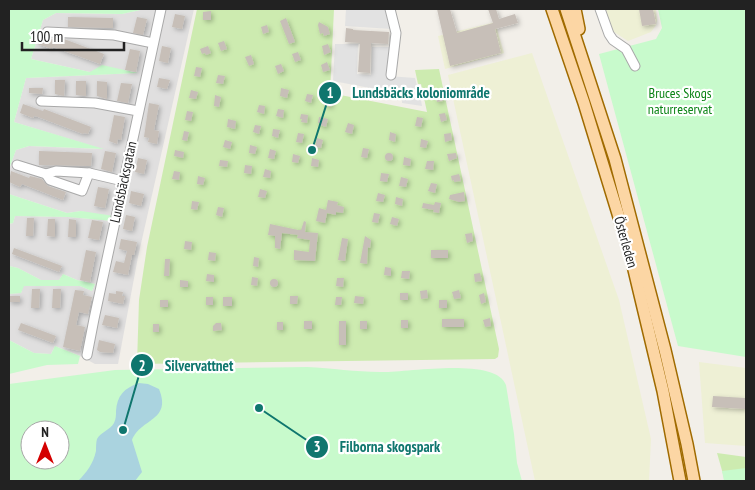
<svg xmlns="http://www.w3.org/2000/svg" width="755" height="490" font-family="'PT Sans Narrow',sans-serif">
	<defs>
		<filter id="shadow"><feDropShadow dx="2" dy="2" stdDeviation="2.5" flood-color="#0004"/></filter>
	</defs>
	<rect width="100%" height="100%" fill="#f2efe9"/>
	<!-- residential -->
	<path fill="#e0dfdf" d="M145,9H194L138,257L118,364H95L80,356L55,346L51,354L34,353L9,340V294L21,293L23,286H80L92,291L95,284L77,280L63,274L59,280H41L18,268L9,266V224L13,223L15,216L68,217L113,221L81,211L67,213L9,194V169L16,150L29,146L102,149L14,122L26,78L136,73L90,72L31,59L43,20L56,13L122,14Z"/>
	<!-- farmland -->
	<g fill="#eef0d5">
		<path d="M606,9H656L657,20L656,25L651,32L628,41L611,30Z"/>
		<path d="M495,22L504,53L445,69L438,36Z"/>
		<path d="M532,53L619,300L651,439L649,481H535L448,75Z"/>
		<path d="M699,362L746,368V446L705,443Z"/>
	</g>
	<!-- grass -->
	<g fill="#cdebb0">
		<path d="M197,9H334L330,93L427,112L421,84H418L415,70L439,69L499,349L498,357L495,359L137,364L139,300L147,247Z"/>
		<path d="M717,453L746,457V481H725Z"/>
	</g>
	<!-- park -->
	<g fill="#c8facc" fill-rule="evenodd">
		<path d="M9,9H145L122,14L56,13L43,20L31,59L90,72L102,65L138,73L26,78L14,122L104,149L29,146L16,150L9,169Z"/>
		<path d="M658,9H746V357L678,346L599,54L656,39L662,28Z"/>
		<path d="M9,194L67,213L81,211L114,216L113,221L68,217L15,216L13,223L9,224Z"/>
		<path d="M9,266L18,268L41,280H59L63,274L77,280L95,284L92,291L80,286H24L21,293L9,294Z"/>
		<path d="M9,340L34,353L51,354L55,346L80,356L78,364L47,365L9,374Z"/>
		<path d="M307,367C332,368 356,372 380,372C404,373 496,356 506,385L514,434L517,463L522,481H9V384L115,370ZM30,430H60V460H30Z"/>
		<path d="M746,468V481H724L722,471Z"/>
	</g>
	<!-- parking -->
	<g fill="#e2e2e2">
		<path d="M346,9H387L392,29L345,26Z"/>
		<path d="M335,44H358L357,74L371,75L372,47H392L388,76L415,78L417,86H420L423,99L421,100L422,106L402,103V94L333,81Z"/>
	</g>
	<!-- water -->
	<path fill="#aad3df" d="M139,383L148,384L159,389C172,421 141,418 132,440L142,472L135,481H78C87,472 93,464 96,451C96,448 96,442 97,439C101,432 110,430 114,423C116,419 116,415 116,411C117,396 124,388 139,383Z"/>
	<!-- building -->
	<g fill="#c7bfb8" filter="url(#shadow)">
		<path d="M437,9H450L457,33L493,23L488,9H496L499,19L515,14L518,23L495,29L501,53L450,66Z"/>
		<path d="M639,9H653L656,24L642,26Z"/>
		<path d="M211,11V20H203V12Z"/>
		<path d="M175,14L185,16L182,29L172,27Z"/>
		<path d="M68,17L113,18V28L68,27Z"/>
		<path d="M137,17L147,19L143,35L133,33Z"/>
		<path d="M286,18L295,42L289,44L280,21Z"/>
		<path d="M319,22L328,27L330,34L324,36L323,33L320,34L318,25Z"/>
		<path d="M267,25L269,32L263,34L261,27Z"/>
		<path d="M346,28L353,29V30L389,32L388,44L371,43L370,73L358,72L360,43L345,42Z"/>
		<path d="M40,37L54,39L61,41L64,39L104,54L100,64L53,47L52,49L37,44Z"/>
		<path d="M224,41L227,49L221,51L218,43Z"/>
		<path d="M328,44L331,52L324,55L322,46Z"/>
		<path d="M162,46L171,48L168,63L159,61Z"/>
		<path d="M208,46L211,53L206,55L205,53L202,54L200,49Z"/>
		<path d="M130,49L140,51L136,72L125,70Z"/>
		<path d="M298,52L301,60L295,62L292,54Z"/>
		<path d="M251,55L254,64L249,66L245,57Z"/>
		<path d="M327,62L330,70L323,72L321,65Z"/>
		<path d="M281,64L284,71L278,74L275,66Z"/>
		<path d="M196,67L202,68L200,77L194,76Z"/>
		<path d="M218,75L225,76L223,84L216,83Z"/>
		<path d="M159,78L170,80L167,89L157,87Z"/>
		<path d="M55,80H65L64,96L55,94Z"/>
		<path d="M76,81H86V96L76,95Z"/>
		<path d="M97,81L107,82V99L97,96Z"/>
		<path d="M121,83L132,84L128,103L117,101Z"/>
		<path d="M29,88H43L42,94L29,93Z"/>
		<path d="M281,88L289,90L287,98L280,96Z"/>
		<path d="M191,90L198,92L196,99L189,98Z"/>
		<path d="M441,92L443,101L437,102L435,94Z"/>
		<path d="M307,94L313,95L311,103L305,101Z"/>
		<path d="M215,95L221,97L219,107L214,106Z"/>
		<path d="M326,98L332,99L331,107L324,105Z"/>
		<path d="M149,103L159,105L154,130L159,131L157,144L148,142L149,138L144,137Z"/>
		<path d="M23,104L43,111L44,109L91,127L88,134L84,133L83,134L38,117L34,116L33,118L20,113Z"/>
		<path d="M259,105L265,106L264,114L257,112Z"/>
		<path d="M278,109L284,110L283,118L276,116Z"/>
		<path d="M187,111L193,112L191,121L185,120Z"/>
		<path d="M445,113L447,120L441,122L439,114Z"/>
		<path d="M301,114L308,115L307,123L301,122L302,119H300Z"/>
		<path d="M114,115L125,117L121,140L118,139L117,144L109,141Z"/>
		<path d="M319,117L328,119L326,127L320,125V123H318Z"/>
		<path d="M417,117L423,118L421,127L415,126Z"/>
		<path d="M228,119L236,121L235,129L227,127Z"/>
		<path d="M348,123L354,125L352,134L345,132Z"/>
		<path d="M255,125L261,126L259,134L253,132Z"/>
		<path d="M273,129L280,130L278,138L272,136Z"/>
		<path d="M184,131L189,132L187,141L182,140Z"/>
		<path d="M390,132L396,134L395,142L389,140Z"/>
		<path d="M298,133L304,134L302,143L296,142Z"/>
		<path d="M451,133L452,140L445,142L444,134Z"/>
		<path d="M317,138L323,140L321,148L315,147Z"/>
		<path d="M421,139L428,141L426,148L420,147Z"/>
		<path d="M225,140L232,142L230,149L223,147Z"/>
		<path d="M250,145L257,147L255,154L249,153Z"/>
		<path d="M363,148L369,149L367,158L361,157Z"/>
		<path d="M270,149L276,151L274,159L268,158Z"/>
		<path d="M175,150L184,152L183,158L174,156Z"/>
		<path d="M39,151L92,153L91,166L39,165Z"/>
		<path d="M105,151L116,153L112,172L101,169Z"/>
		<path d="M456,153L457,158L449,161L447,154Z"/>
		<circle cx="389" cy="157" r="4"/>
		<path d="M293,154L300,156L298,163L292,162Z"/>
		<path d="M404,157L411,159L410,166L403,165Z"/>
		<path d="M138,158L147,160L144,174L135,172Z"/>
		<path d="M312,158L319,160L318,167L311,166Z"/>
		<path d="M220,160L228,161L227,167L219,166Z"/>
		<path d="M427,161H434L433,170L425,169Z"/>
		<path d="M245,165L252,166L251,174L244,173Z"/>
		<path d="M265,169L271,171L270,178L263,177Z"/>
		<path d="M11,171L29,178L30,176L42,179L48,186L66,192L63,200L22,184L20,187L9,182Z"/>
		<path d="M174,171L180,172L179,180L172,179Z"/>
		<path d="M381,173L389,174L387,182L380,181Z"/>
		<path d="M459,174L461,181L454,182V180L452,181L451,176Z"/>
		<path d="M198,176L205,178L203,185L197,184Z"/>
		<path d="M401,177L408,179L406,187L399,186Z"/>
		<path d="M431,183L437,184L435,193L428,191Z"/>
		<path d="M98,187L109,189L105,208L94,206Z"/>
		<path d="M260,189L267,191L265,198L258,197Z"/>
		<path d="M131,191L144,194L141,206L129,203Z"/>
		<path d="M464,192L465,201L459,202L449,199L450,195Z"/>
		<path d="M378,193L385,195L383,202L376,201Z"/>
		<path d="M396,197L403,199L402,206L395,204Z"/>
		<path d="M328,200L338,202L337,205L344,207L343,213L336,212V215L327,213L325,223L316,221L319,208L326,210Z"/>
		<path d="M192,201L199,202L197,210L191,209Z"/>
		<path d="M435,202L441,203L439,213L433,212L434,210L422,208L423,203L434,205Z"/>
		<path d="M218,207L224,208L222,217L216,215Z"/>
		<path d="M374,213L380,214L378,223L372,222Z"/>
		<path d="M126,215L135,217L132,231L123,229Z"/>
		<path d="M392,217L399,219L397,226L390,224Z"/>
		<path d="M27,218H34L33,236H26Z"/>
		<path d="M48,219H55V237L47,236Z"/>
		<path d="M69,219L76,220V237H68Z"/>
		<path d="M92,220L103,222L99,240L88,238Z"/>
		<path d="M304,221L306,222L305,232L318,233L315,261L294,260V250L309,252L310,240L297,238L298,235L282,233L280,249L275,248V236L268,235L270,224L298,230H301Z"/>
		<path d="M472,233L473,241L467,243L465,234Z"/>
		<path d="M365,236L371,240L370,248L368,247L367,264L360,263Z"/>
		<path d="M342,238L348,239L345,261L338,260Z"/>
		<path d="M121,239L137,242L134,255H132L128,275L113,272L116,261L124,263L127,251L119,249Z"/>
		<path d="M185,241L192,242L191,250L184,249Z"/>
		<path d="M14,248L62,266L59,272L12,254Z"/>
		<path d="M86,250L96,252L90,282L80,280Z"/>
		<rect x="431" y="250" width="17" height="8"/>
		<path d="M209,252L216,253L215,261L208,260Z"/>
		<path d="M254,257L259,258L258,267L253,266Z"/>
		<path d="M165,259H170L169,276H164Z"/>
		<path d="M385,267L391,268V276L384,275Z"/>
		<path d="M402,271H410L409,279L401,278Z"/>
		<path d="M480,273L482,281L475,282L474,274Z"/>
		<path d="M207,274L214,275V282L206,281Z"/>
		<path d="M252,277L258,278L257,286L251,285Z"/>
		<path d="M337,278H344L343,287L336,286Z"/>
		<circle cx="274" cy="283" r="4"/>
		<path d="M180,280L188,281V287H180Z"/>
		<path d="M32,289H40L39,308H31Z"/>
		<path d="M53,289H61L60,308H52Z"/>
		<path d="M75,290L84,291L83,295L92,297L88,314L79,312L76,325L85,327L80,351L63,347Z"/>
		<path d="M427,290L428,298L421,299L420,291Z"/>
		<path d="M459,290L461,298L454,299L452,292Z"/>
		<path d="M116,291L123,292L122,296H125L123,304L108,301L109,293L116,294Z"/>
		<rect x="400" y="293" width="8" height="7"/>
		<path d="M484,293L486,302L481,304L479,295Z"/>
		<rect x="9" y="296" width="11" height="6"/>
		<path d="M290,296H298L297,304H290Z"/>
		<path d="M355,296L364,297L363,304L354,303Z"/>
		<rect x="206" y="297" width="7" height="8"/>
		<rect x="223" y="297" width="9" height="9"/>
		<path d="M336,297H342L341,305H335Z"/>
		<rect x="160" y="300" width="8" height="7"/>
		<rect x="439" y="300" width="8" height="8"/>
		<path d="M105,315L119,318L117,328L102,325Z"/>
		<path d="M490,318L491,326L485,327L483,320Z"/>
		<rect x="442" y="319" width="22" height="8"/>
		<rect x="401" y="320" width="7" height="8"/>
		<rect x="304" y="321" width="8" height="8"/>
		<rect x="339" y="321" width="7" height="24"/>
		<rect x="360" y="321" width="7" height="8"/>
		<rect x="277" y="322" width="6" height="8"/>
		<path d="M21,323L56,336L53,343L18,330Z"/>
		<path d="M216,323H221L222,330L213,331V326Z"/>
		<rect x="153" y="324" width="6" height="8"/>
		<path d="M99,340L115,344L113,353L100,352L97,350Z"/>
		<path d="M713,396L745,398V409L712,407Z"/>
	</g>
	<g fill="none" stroke-linecap="round" stroke-linejoin="round">
		<defs>
			<g id="minor">
				<path d="M390,9L396,33L391,75"/>
				<path d="M600,9L609,34L613,40L626,49L635,66"/>
				<path d="M47,32L114,35L153,43"/>
				<path d="M41,101L95,103L138,111"/>
				<path d="M17,165L46,174L56,171L89,173L123,181"/>
				<path d="M46,174L50,180L82,191L89,173"/>
				<path d="M87,355L94,319L161,9"/>
			</g>
			<g id="major">
				<path d="M552,9L584,103L630,253L663,391L680,481"/>
				<path d="M566,9L615,159L665,350L687,444L694,481"/>
				<path d="M575,9L579,29"/>
			</g>
		</defs>
		<!-- minor casing -->
		<use href="#minor" stroke="#a9a9a9" stroke-width="11"/>
		<!-- major casing -->
		<use href="#major" stroke="#a06b00" stroke-width="14"/>
		<!-- minor -->
		<use href="#minor" stroke="#fff" stroke-width="9"/>
		<!-- major -->
		<use href="#major" stroke="#fcd6a4" stroke-width="11"/>
	</g>
	<g text-anchor="middle" dominant-baseline="central" stroke-width="4.5" stroke-linejoin="round" paint-order="stroke">
		<!-- park labels -->
		<g font-size="14" fill="#0c8416" stroke="#fff">
			<text x="680" y="93">Bruces Skogs<tspan x="680" dy="16">naturreservat</tspan></text>
		</g>
		<!-- street labels -->
		<g font-size="14" fill="#222" stroke="#fff">
			<text transform="translate(123 182) rotate(-78)">Lundsbäcksgatan</text>
			<text transform="translate(626 242) rotate(74)">Österleden</text>
		</g>
	</g>
	<!-- callouts -->
	<path fill="none" stroke="#0f766e" stroke-width="2" d="M312 150L330 93M123 430L142 365M259 408L317 447"/>
	<g fill="#0f766e" stroke="#fff" stroke-width="2">
		<circle cx="312" cy="150" r="5"/>
		<circle cx="123" cy="430" r="5"/>
		<circle cx="259" cy="408" r="5"/>
		<circle cx="330" cy="93" r="12"/>
		<circle cx="142" cy="365" r="12"/>
		<circle cx="317" cy="447" r="12"/>
	</g>
	<g font-size="15" text-anchor="middle" font-weight="bold" fill="#fff">
		<text x="330" y="98">1</text>
		<text x="142" y="371">2</text>
		<text x="317" y="452">3</text>
	</g>
	<g font-size="15" text-anchor="middle" font-weight="bold" fill="#0f766e" stroke="#fff" stroke-width="4.5" stroke-linejoin="round" paint-order="stroke">
		<text x="421" y="98">Lundsbäcks koloniområde</text>
		<text x="199" y="371">Silvervattnet</text>
		<text x="390" y="452">Filborna skogspark</text>
	</g>
	<!-- border -->
	<rect width="755" height="490" fill="none" stroke="#222222" stroke-width="20"/>
	<!-- north arrow -->
	<g transform="translate(45 445)"><circle r="24" fill="#ffffff" stroke="#a7a7a7"/>
	<path d="M0-4L9 19L0 12L-9 19Z" fill="#d40000"/>
	<text y="-8" font-size="14" font-weight="bold" text-anchor="middle" fill="#222222">N</text>
	</g>
	<!-- scale -->
	<path d="M22 42v8h102v-8" fill="none" stroke="#222222" stroke-width="2.5"/>
	<text x="30" y="42" font-size="15" fill="#222222" stroke="#ffffff" stroke-width="4" paint-order="stroke">100 m</text>
</svg>
